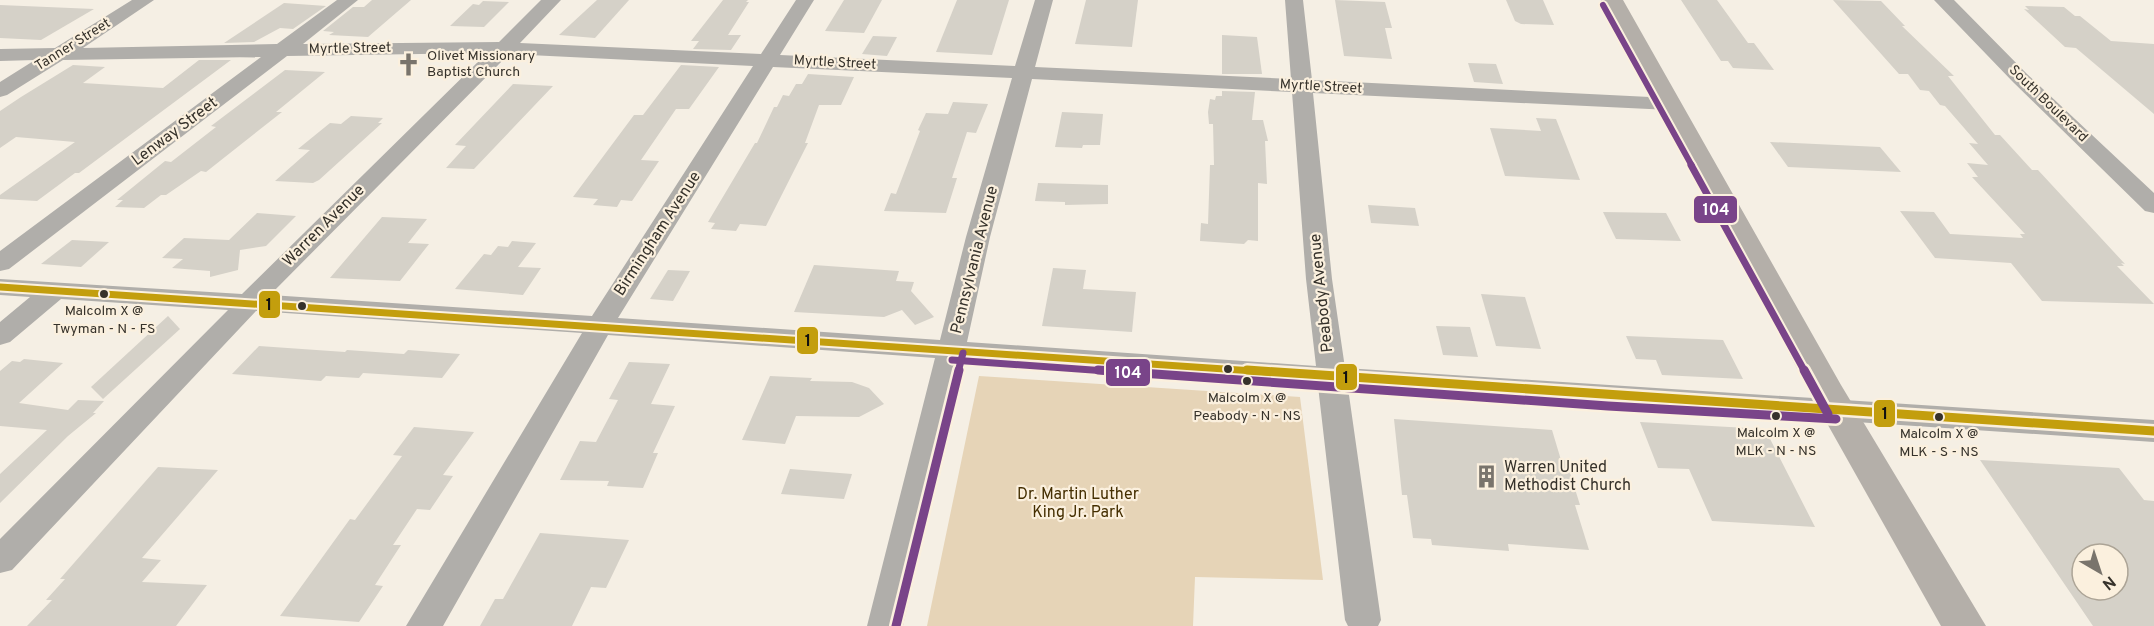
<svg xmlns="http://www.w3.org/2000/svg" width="2154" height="626" font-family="Overpass,sans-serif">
	<rect width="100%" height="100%" fill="#f5efe4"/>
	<!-- green -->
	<path fill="#e6d4b7" d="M979,376L1300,397L1323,580L1195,577L1193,626H927Z"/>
	<!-- building -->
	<g fill="#d5d1c8" fill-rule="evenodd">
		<path d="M372,0H411L368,37L329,35L334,32L323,31L353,7H364Z"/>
		<path d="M597,0H629L595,38L559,35Z"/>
		<path d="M723,0H748L746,2H749L728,35H741L731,50L693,49L699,41H691Z"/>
		<path d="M844,0H882L864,33L825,31Z"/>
		<path d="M957,0H1009L992,55L936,52Z"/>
		<path d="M1086,0H1138L1132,47L1075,44Z"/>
		<path d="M1335,0L1385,2L1392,28H1385L1392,59L1344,56Z"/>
		<path d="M1506,0H1543L1554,25L1521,24L1515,21Z"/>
		<path d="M1681,0H1717L1748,43H1754L1774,70L1733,68L1728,61H1721Z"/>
		<path d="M1833,0L1881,1L1905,26H1902L1954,76H1948L1995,135H2000L2032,170H2038L2125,264L2121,263L2124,266H2117L2154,304L2042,301L2011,263L1935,258L1900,211L1934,212L1950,234L2023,238L2020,234H2025L1972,177H1978L1967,163L1988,165L1969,143L1978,144L1945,106L1940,105L1929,91L1920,90L1908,74H1899Z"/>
		<path d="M483,1L509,2L484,27L450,26L473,4L479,5Z"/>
		<path d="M284,3L326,6L293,29L280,28L254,42L224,43Z"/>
		<path d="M0,5L94,9L41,40L0,38Z"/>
		<path d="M2025,6L2064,7L2075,16H2080L2111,41L2154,44V114L2076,48L2065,47L2024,9L2029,10Z"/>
		<path d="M1222,35L1257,37L1262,74H1222Z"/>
		<path d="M873,36L897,37L887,56L862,54Z"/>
		<path d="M199,60H231L79,173H75L37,201L0,199V195L75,142L16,137L0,148V111L21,97L73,65L105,67L83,83L163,88Z"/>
		<path d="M1468,63L1496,64L1503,84L1474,82Z"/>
		<path d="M681,65L719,67L689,109H676L641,160L659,161L632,201L621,200L617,207L593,205L598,199L573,197L634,115H643Z"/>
		<path d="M285,70L325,72L276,112H282L206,172L201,171L166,195H161L144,208L115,207L123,200H117L165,161L171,162L216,127L211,126Z"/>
		<path d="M808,74L854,77L841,105H819L805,143H808L766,226L740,224L736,231L711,229L715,223L708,222L755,143H757L774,107H777L783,95L789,96L796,84H802Z"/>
		<path d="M513,84L553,86L474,169L446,168L466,146L455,145Z"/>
		<path d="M1222,91L1255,92L1252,120H1263L1268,141H1265L1267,184L1258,183V241L1248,240L1244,244L1200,241L1201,223L1208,224L1210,165H1214L1213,124H1209L1208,112L1210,99L1215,100L1216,96H1222Z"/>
		<path d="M953,102L988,104L976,133L967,132L952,178H957L946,213L884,211L891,193L896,194L920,131L918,130L926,113L948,114Z"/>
		<path d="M1062,112L1103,114L1100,145H1083L1082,148L1055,147Z"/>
		<path d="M351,116L383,118L378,123H382L319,180L313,183L275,181L310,150L298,149L330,123L341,124Z"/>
		<path d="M1536,118L1556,119L1580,180L1505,176L1490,128L1541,131Z"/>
		<path d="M1770,142L1880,147L1901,172L1788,167Z"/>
		<path d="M1038,183L1108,185V204L1065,205V202L1035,201Z"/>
		<path d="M1368,205L1415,208L1419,226L1371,223Z"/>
		<path d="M1603,212L1666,213L1681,241L1616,239Z"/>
		<path d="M257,213L296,216L266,246L240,250L238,270L210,277V271L172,268L183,259L162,258L184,238L229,240Z"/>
		<path d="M382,217L427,219L408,243L429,244L400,281L330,278Z"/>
		<path d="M72,240L109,242L81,267L41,264Z"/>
		<path d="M512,241L536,243L518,267L541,268L523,295L455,289L484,254L491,255L498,246L508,247Z"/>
		<path d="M814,265L899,271L896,281L914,282L911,291L934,317L915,325L902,310L884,317L794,312Z"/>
		<path d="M1053,268L1086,270L1083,289L1136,292L1132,332L1042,326Z"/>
		<path d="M668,270L690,271L673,301L650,299Z"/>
		<path d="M1481,294L1525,297L1541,349L1496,346Z"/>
		<path d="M168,316L180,329L103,399L91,387Z"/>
		<path d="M1436,326L1470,327L1478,357L1443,355Z"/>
		<path d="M1626,336L1723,340L1743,379L1662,375L1656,360L1636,359Z"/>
		<path d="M259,346L345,352L347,350L404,354L408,350L460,354L442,378L363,373L359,378L326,376L321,381L232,374Z"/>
		<path d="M24,359L63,363L19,403L68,410L78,400L104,401L93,413H96L68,436L0,503V474L47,430L0,426V371L12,361L20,362Z"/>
		<path d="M629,362L670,364L651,404L675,406L653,453H658L643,488L607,486L609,481L560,480L580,441L596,442L618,400L609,399Z"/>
		<path d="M770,376L812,378L810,381L852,382L869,388L884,404L859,417L796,416L785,444L742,440Z"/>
		<path d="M1394,419L1552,430L1561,460H1566L1580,505H1575L1589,550L1508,544L1509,551L1432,545L1431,539L1413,538L1407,495H1402Z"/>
		<path d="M1640,422L1765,429L1815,527L1712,521L1689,469L1658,468Z"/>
		<path d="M414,427L474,432L443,475L453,476L430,510L417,509L393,545H401L375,585L383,586L359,622L280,616L350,519L355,520L402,456L393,455Z"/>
		<path d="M1980,460L2119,468L2144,500L2154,501V626H2093ZM2082,554H2118V590H2082Z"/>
		<path d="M158,467L218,470L142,558L161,560L142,582L207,585L176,626H27L52,600H46L65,579H60Z"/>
		<path d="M790,469L852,474L844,499L781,494Z"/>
		<path d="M540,533L629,540L606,588L591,587L572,626H480L495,599H503Z"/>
	</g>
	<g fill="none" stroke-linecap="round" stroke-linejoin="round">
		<!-- minor -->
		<g fill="#b0aeaa" fill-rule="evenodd">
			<path d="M132,0H154L83,48L277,44L337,0H358L303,44L499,42L541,0H561L520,43L761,54L796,0H814L780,55L1015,66L1035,0H1053L1035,67L1291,79L1285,0H1303L1312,80L1670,98L1678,99L1681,104L1678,109L1670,110L1313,93L1332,279L1345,368L2154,420V442L1348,388L1381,620L1378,626H1348L1345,620L1318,386L963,360L903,626H867L935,358L608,335L443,626H406L582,333L256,311L12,570L0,573V539L228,310L61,299L10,342L0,345V322L30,297L0,295V279L242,294L487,53L287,56L9,269L0,271V251L261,57L63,60L7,95L0,97V82L35,60L0,61V49L55,48ZM509,54L753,66L592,316L270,295ZM773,67L1012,78L966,237L940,340L618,318ZM1032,79L1292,92L1306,279L1316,366L967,342L990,237Z"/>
			<path d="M1934,0H1954L2027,74L2154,193V213L2145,211L2013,82Z"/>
		</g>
		<!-- major -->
		<path fill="#b4afa9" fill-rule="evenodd" d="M1601,0H1623L1841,385L1986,626H1941L1806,386L1700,182Z"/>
		<defs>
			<path id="bus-1-far1" d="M0,287L1269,372"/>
			<path id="bus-1" d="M1247,370L2154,431"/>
			<path id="bus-2-far2" d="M1603,5L1692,166"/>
			<g id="bus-2-far1">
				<path d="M1691,165L1805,372"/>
				<path d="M952,360L1120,372"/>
				<path d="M958,372L963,353"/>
			</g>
			<g id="bus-2">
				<path d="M1098,370L1608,406L1836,419"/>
				<path d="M1804,370L1828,414"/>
				<path d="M896,626L959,370"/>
			</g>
		</defs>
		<!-- bus-1-far1 casing -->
		<use href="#bus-1-far1" stroke="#fbf0de" stroke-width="11"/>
		<!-- bus-1 casing -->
		<use href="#bus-1" stroke="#fbf0de" stroke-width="14"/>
		<!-- bus-2-far2 casing -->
		<use href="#bus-2-far2" stroke="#fbf0de" stroke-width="10"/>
		<!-- bus-2-far1 casing -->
		<use href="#bus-2-far1" stroke="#fbf0de" stroke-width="11"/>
		<!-- bus-2 casing -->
		<use href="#bus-2" stroke="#fbf0de" stroke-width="14"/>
		<!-- bus-1-far1 -->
		<use href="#bus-1-far1" stroke="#c39e0d" stroke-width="7"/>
		<!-- bus-1 -->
		<use href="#bus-1" stroke="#c39e0d" stroke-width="9"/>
		<!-- bus-2-far2 -->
		<use href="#bus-2-far2" stroke="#794489" stroke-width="6"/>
		<!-- bus-2-far1 -->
		<use href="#bus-2-far1" stroke="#794489" stroke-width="7"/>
		<!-- bus-2 -->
		<use href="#bus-2" stroke="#794489" stroke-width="9"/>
	</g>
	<!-- icons -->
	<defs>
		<symbol id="church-bare" viewBox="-9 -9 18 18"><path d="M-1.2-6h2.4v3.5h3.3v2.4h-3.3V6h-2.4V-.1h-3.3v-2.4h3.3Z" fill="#79746c" stroke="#fbf0de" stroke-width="2.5" paint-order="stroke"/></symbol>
		<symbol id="building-bare" viewBox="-9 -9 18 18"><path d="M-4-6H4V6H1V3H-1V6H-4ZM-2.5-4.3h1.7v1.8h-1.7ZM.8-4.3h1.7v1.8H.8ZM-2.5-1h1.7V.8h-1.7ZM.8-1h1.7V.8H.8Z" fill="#79746c" stroke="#fbf0de" stroke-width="2.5" paint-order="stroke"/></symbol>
	</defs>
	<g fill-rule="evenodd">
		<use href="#church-bare" x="392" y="48" width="33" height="33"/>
		<use href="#building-bare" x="1470" y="460" width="33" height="33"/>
	</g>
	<!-- markers -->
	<g fill="#36322b" stroke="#fbf0de" stroke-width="2">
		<circle cx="104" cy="294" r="5"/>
		<circle cx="302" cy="306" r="5"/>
		<circle cx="1228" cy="369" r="5"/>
		<circle cx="1247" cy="381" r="5"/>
		<circle cx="1776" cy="416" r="5"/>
		<circle cx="1939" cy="417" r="5"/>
	</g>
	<g text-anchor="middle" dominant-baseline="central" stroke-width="4.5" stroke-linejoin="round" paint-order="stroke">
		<!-- far-street labels -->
		<g font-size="14" fill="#36322b" stroke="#fbf0de">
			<text transform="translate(73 45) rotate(-32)">Tanner Street</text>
			<text transform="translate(350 49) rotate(-1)">Myrtle Street</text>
			<text transform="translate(835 63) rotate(3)">Myrtle Street</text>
			<text transform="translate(1321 87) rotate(3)">Myrtle Street</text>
			<text transform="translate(2048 104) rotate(44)">South Boulevard</text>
		</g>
		<!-- far-poi labels -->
		<g font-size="14" fill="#36322b" stroke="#fbf0de" text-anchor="start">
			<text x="427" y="56">Olivet Missionary<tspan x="427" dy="16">Baptist Church</tspan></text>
		</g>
		<!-- bus labels -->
		<g font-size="14" fill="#36322b" stroke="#fbf0de">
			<text x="104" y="311">Malcolm X @<tspan x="104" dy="18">Twyman - N - FS</tspan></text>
			<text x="1247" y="398">Malcolm X @<tspan x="1247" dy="18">Peabody - N - NS</tspan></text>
			<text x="1776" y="433">Malcolm X @<tspan x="1776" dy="18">MLK - N - NS</tspan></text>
			<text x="1939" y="434">Malcolm X @<tspan x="1939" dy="18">MLK - S - NS</tspan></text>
		</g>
		<!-- street labels -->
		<g font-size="16" fill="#36322b" stroke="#fbf0de">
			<text transform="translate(175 132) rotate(-37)">Lenway Street</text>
			<text transform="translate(324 226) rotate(-45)">Warren Avenue</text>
			<text transform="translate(658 234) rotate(-57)">Birmingham Avenue</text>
			<text transform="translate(975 260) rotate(-76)">Pennsylvania Avenue</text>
			<text transform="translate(1322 293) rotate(-96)">Peabody Avenue</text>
		</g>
		<!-- poi labels -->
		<g font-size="16" fill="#36322b" stroke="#fbf0de" text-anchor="start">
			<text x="1504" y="468">Warren United<tspan x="1504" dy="18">Methodist Church</tspan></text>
		</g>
		<!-- park labels -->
		<g font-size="16" fill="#442e00" stroke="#fbf0de">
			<text x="1078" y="495">Dr. Martin Luther<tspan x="1078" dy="18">King Jr. Park</tspan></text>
		</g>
	</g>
	<g stroke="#fbf0de" stroke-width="2">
		<rect x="1693" y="195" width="45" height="29" rx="6" fill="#794489"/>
		<rect x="258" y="290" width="23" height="29" rx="6" fill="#c39e0d"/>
		<rect x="796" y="326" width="23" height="29" rx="6" fill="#c39e0d"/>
		<rect x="1105" y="358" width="46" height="29" rx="6" fill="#794489"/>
		<rect x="1335" y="363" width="23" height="28" rx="6" fill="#c39e0d"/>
		<rect x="1873" y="399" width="23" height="29" rx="6" fill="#c39e0d"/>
	</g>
	<g font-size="16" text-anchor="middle" font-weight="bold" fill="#fff">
		<text x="1716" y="215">104</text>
		<text x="1128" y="378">104</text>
	</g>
	<g font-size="16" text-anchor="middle" font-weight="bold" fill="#111">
		<text x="269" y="310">1</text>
		<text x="808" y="346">1</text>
		<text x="1346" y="383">1</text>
		<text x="1885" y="419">1</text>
	</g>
	<!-- north arrow -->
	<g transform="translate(2100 572) rotate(141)"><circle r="28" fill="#fbf0de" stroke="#aca496" stroke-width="1.5"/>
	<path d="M0-4.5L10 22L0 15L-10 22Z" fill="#79746c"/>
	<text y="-9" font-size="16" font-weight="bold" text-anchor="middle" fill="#36322b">N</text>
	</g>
</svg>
